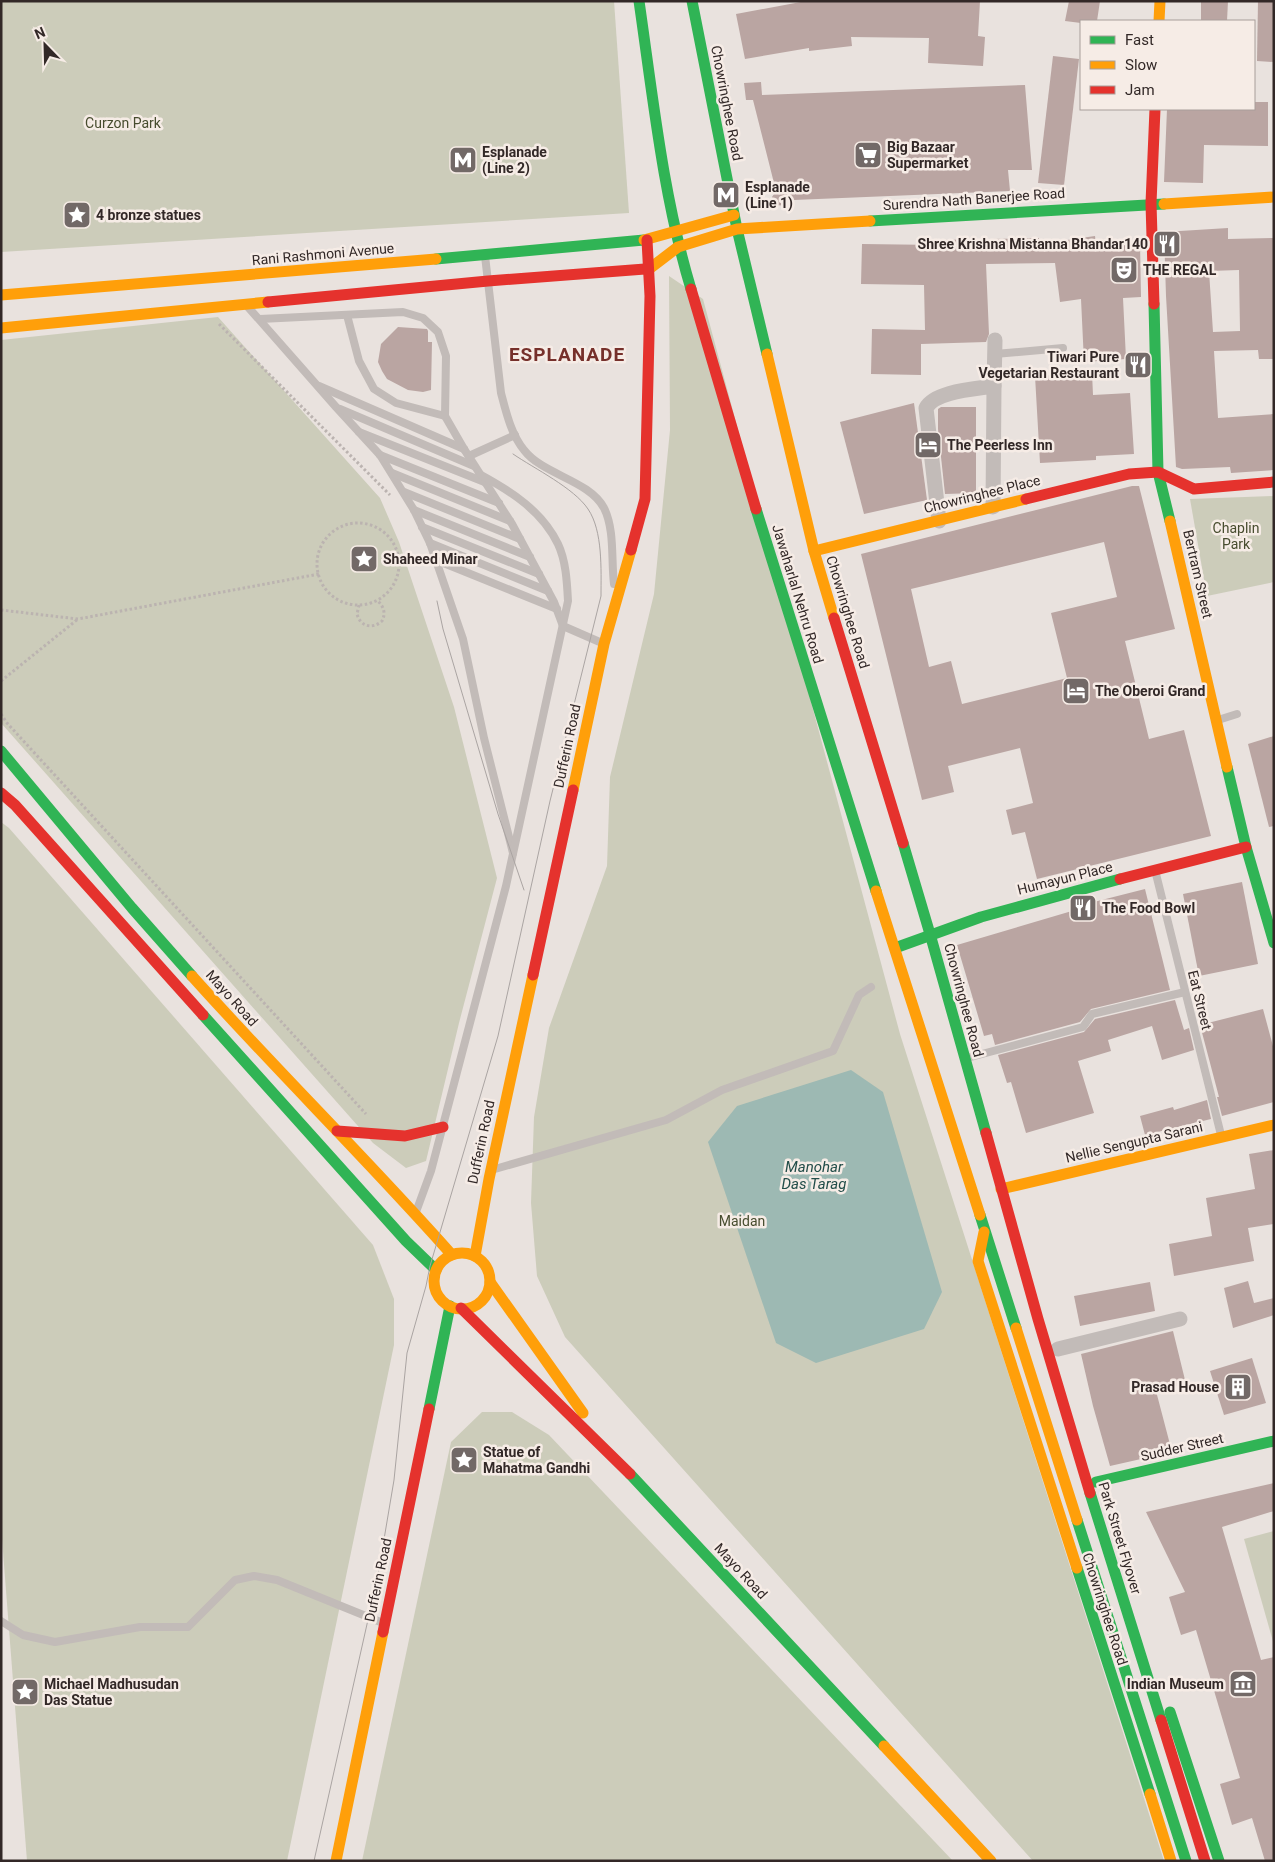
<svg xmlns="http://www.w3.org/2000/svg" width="1275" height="1862" font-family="Roboto,sans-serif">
	<rect width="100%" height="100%" fill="#e9e2de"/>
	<!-- green -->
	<g fill="#ccccba">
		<path d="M1,1H614L629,213L1,252Z"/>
		<path d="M669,276L703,299L900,1034L1164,1861H1033L565,1337L537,1276L531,1203L534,1117L549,1028L607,866L610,777L654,594L670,430Z"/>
		<path d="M218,317L380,498L399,542L454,707L497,878L459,1023L426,1161L406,1168L373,1143L1,723V340Z"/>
		<path d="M1274,496V582L1207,596L1190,499Z"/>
		<path d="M1,822L9,828L373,1245L394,1299V1345L287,1861H27L1,1526Z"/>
		<path d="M482,1412H512L549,1435L953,1861H362L451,1442Z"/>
		<path d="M1274,1531V1645L1244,1539Z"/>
	</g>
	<!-- water -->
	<path fill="#9db9b3" d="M851,1070L883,1092L942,1292L924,1329L816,1363L776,1343L708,1142L737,1106Z"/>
	<!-- building -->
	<g fill="#baa5a2" fill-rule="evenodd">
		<path d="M806,1H980L978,36L985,37L983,66L928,63L929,38L851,37L852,46L809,51V48L745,59L736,14Z"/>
		<path d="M1069,1H1100L1097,21H1081V23L1065,21Z"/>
		<path d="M1201,1H1228L1227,21H1201Z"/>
		<path d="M1258,1H1274V62L1257,61Z"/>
		<path d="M1053,56L1079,59L1064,185L1038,183Z"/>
		<path d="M761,82L762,95L1025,85L1032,170H1008L1010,191L794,200L790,206L775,205L772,197L776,191L753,100H746L744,83Z"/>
		<path d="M1254,102H1268V146L1204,145L1203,183L1164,182L1167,109H1254Z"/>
		<path d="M1228,228V239L1274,238V359H1259L1258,350L1214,351L1218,418L1274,414V470L1231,473L1230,467L1182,469L1176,467L1166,296L1164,232ZM1239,270L1240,331L1213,332L1209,271Z"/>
		<path d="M1095,236L1096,244L1140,242L1141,297L1123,298L1126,359L1084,362L1081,299L1060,302L1055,263L986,264L989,334L986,342L921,344V375L871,374L872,329L925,330L924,285L861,284L862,244L938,245V240L1039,238V244Z"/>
		<path d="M398,327L427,329L428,331V342H432L431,390L423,392L408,390L387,379L382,371L378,362L381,344Z"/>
		<path d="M1092,373L1093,395L1130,393L1134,454L1096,456V460L1040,463L1035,376Z"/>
		<path d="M914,403L927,500L864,514L840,422Z"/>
		<path d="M941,407H976V493L945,494L938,429V409Z"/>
		<path d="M1132,486H1139L1175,629L1125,641L1149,739L1184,730L1211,836L1037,879L1025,832L1012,835L1006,810L1033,803L1020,748L948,766L954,792L922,800L861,554ZM1104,542L1117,597L1051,613L1067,678L962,704L951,661L929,667L911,589Z"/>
		<path d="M1274,736V826L1269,827L1248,744Z"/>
		<path d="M1242,882L1258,964L1199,976L1183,894Z"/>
		<path d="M1145,889L1170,990L1091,1009L1080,1022L995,1045L992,1034L984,1036L957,945L1082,908V905Z"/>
		<path d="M1175,1000L1184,1030L1189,1028L1194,1050L1162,1060L1152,1026L1108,1040L1111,1051L1078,1061L1094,1113L1026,1133L1011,1082L1007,1083L998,1055L1084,1032L1095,1019Z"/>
		<path d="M1263,1009L1274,1050V1102L1222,1116L1217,1097H1219L1200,1025Z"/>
		<path d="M1207,1100L1211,1119L1145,1135L1140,1116L1173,1107L1174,1110Z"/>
		<path d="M1274,1150V1224L1248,1228L1254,1261L1174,1276L1169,1244L1212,1236L1206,1198L1255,1189L1249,1154Z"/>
		<path d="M1248,1281L1254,1303L1274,1298V1315L1233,1328L1224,1288Z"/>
		<path d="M1150,1282L1155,1311L1080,1326L1074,1296Z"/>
		<path d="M1173,1331L1186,1384L1156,1391L1172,1452L1110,1466L1093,1406L1081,1354Z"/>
		<path d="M1252,1358L1266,1403L1224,1415L1210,1371Z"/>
		<path d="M1274,1483V1511L1222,1527L1261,1660L1274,1657V1861H1265L1252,1818L1232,1825L1220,1784L1240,1778L1196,1630L1181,1635L1169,1597L1185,1592L1146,1512Z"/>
	</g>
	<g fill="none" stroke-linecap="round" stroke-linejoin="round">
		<!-- path -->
		<g stroke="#bbb3b0" stroke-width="3" stroke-dasharray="2.5 2.5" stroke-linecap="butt">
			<path d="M219,324L390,495"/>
			<circle cx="358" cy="564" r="41"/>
			<path d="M359,605L357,614C360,626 372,630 382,621C386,613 384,607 377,600"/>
			<path d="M1,610L78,619L319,574"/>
			<path d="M1,681L78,619"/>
			<path d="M1,714L7,723L366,1114"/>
		</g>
		<!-- lane -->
		<g stroke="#c2bbb8" stroke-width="8">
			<path d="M485,256L501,393C506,412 511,434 524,450C543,475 589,480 604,508C615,530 611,560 614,584"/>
			<path d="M248,307L336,407L380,455L414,510L430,543L463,639L484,738L513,853"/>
			<path d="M347,315L359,361L374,389L396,403L445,416"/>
			<path d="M260,319L403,312L423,318L438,332L446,356L445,416L464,449L512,524L554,602L563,626L602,643"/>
			<path d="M995,354L1063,348"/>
			<path d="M319,386L464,449"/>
			<path d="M340,409L474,466"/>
			<path d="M359,432L487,483"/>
			<path d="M380,455L499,503"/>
			<path d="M469,456L515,435"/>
			<path d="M392,473L510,521"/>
			<path d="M404,492L520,539"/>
			<path d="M414,510L530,557"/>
			<path d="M422,527L539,574"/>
			<path d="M430,543L548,591"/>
			<path d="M436,560L557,609"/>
			<path d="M1218,720L1237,714"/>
			<path d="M1155,870L1221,1135"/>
			<path d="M967,1058L1083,1027L1092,1014L1185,992"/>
			<path d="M495,1169L666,1120L722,1090L833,1051L859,995L871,987"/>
			<path d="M416,1212L431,1171L506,886L568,601C567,582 566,561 558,544C542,511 512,492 481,475"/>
			<path d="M1,1621L23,1635L55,1642L140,1627H188L235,1580L254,1576L277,1580L383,1623"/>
		</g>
		<!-- street -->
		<g stroke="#c2bbb8" stroke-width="15">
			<path d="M994,386L995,340"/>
			<path d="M939,521L926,408C935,391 976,389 994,386L993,507"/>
			<path d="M1058,1349L1180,1319"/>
		</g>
		<!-- fast -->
		<g stroke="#30b455" stroke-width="11">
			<path d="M639,1C653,98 663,196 691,289"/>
			<path d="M692,1L737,229L767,354"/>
			<path d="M870,221L1164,204"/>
			<path d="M436,259L644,240"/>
			<path d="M1154,304L1158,472L1170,521"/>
			<path d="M756,509L876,891"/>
			<path d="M1,751L132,908L192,976"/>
			<path d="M1227,767L1246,847L1274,943"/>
			<path d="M903,843L930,934L986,1133"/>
			<path d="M895,948L981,917L1120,879"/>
			<path d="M203,1015L406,1241L436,1270"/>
			<path d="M980,1215L1016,1328"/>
			<path d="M429,1409L450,1306"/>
			<path d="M630,1474L884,1746"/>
			<path d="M1096,1482L1274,1441"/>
			<path d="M1090,1493L1161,1720"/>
			<path d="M1077,1568L1150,1794"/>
			<path d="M1170,1712L1219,1861"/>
		</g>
		<!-- slow -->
		<g stroke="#ff9f0a" stroke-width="11">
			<path d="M1159,21L1160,1"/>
			<path d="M1164,204L1274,197"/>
			<path d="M644,240L734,215"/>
			<path d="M645,269H649L678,247L737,229L870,221"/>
			<path d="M1,295L436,259"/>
			<path d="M1,328L268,302"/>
			<path d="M767,354L814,551L834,618"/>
			<path d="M1170,521L1227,767"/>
			<path d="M814,551L1026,499"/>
			<path d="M573,790L604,644L631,550"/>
			<path d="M876,891L980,1215"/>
			<path d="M192,976C277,1071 368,1160 452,1255"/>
			<path d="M1001,1189L1274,1125"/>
			<path d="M984,1232L978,1261L1077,1568"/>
			<circle cx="462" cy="1281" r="28"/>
			<path d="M475,1256L489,1179L533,975"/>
			<path d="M490,1282L583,1413"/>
			<path d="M884,1746L991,1861"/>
			<path d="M1150,1794L1171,1861"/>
			<path d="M336,1861L383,1632"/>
		</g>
		<!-- jam -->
		<g stroke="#e5322d" stroke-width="11">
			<path d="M691,289L756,509"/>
			<path d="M268,302L488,281L645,269"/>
			<path d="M1154,304L1151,203L1155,109"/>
			<path d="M1026,499L1129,474L1158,472L1194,489L1274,482"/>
			<path d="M631,550L645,499L650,296L647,240"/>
			<path d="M834,618L903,843"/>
			<path d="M1,793L15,805L203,1015"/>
			<path d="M1120,879L1246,847"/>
			<path d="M533,975L573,790"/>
			<path d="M337,1131L405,1136L443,1127"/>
			<path d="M986,1133L1038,1319L1090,1493"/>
			<path d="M461,1308L630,1474"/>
			<path d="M383,1632L429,1409"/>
			<path d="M1161,1720L1205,1861"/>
		</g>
		<!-- tram -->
		<g stroke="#aaa4a2" stroke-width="1">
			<path d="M437,601L443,629L498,814L524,890"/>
			<path d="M314,1861L378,1575L394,1480L407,1353L426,1286L430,1266L498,1036L550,801L601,596C601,570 603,531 588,509C574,488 535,469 513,454"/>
		</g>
		<!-- fast-bridge -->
		<path stroke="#30b455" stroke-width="11" d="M1077,1520L1186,1861"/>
		<!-- slow-bridge -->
		<path stroke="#ff9f0a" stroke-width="11" d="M1016,1328L1077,1520"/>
	</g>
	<!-- icons -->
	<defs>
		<symbol id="supermarket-square" viewBox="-11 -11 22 22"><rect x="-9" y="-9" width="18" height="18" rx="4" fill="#726967" stroke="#f6ece6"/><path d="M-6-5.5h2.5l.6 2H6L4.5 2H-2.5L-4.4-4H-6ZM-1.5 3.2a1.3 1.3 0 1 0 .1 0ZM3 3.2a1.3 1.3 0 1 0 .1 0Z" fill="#fff"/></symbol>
		<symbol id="metro-square" viewBox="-11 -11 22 22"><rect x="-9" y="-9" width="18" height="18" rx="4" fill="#726967" stroke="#f6ece6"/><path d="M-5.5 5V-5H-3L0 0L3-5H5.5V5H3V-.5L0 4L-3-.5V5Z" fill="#fff"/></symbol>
		<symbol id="sight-square" viewBox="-11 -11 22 22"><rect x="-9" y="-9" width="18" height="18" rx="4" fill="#726967" stroke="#f6ece6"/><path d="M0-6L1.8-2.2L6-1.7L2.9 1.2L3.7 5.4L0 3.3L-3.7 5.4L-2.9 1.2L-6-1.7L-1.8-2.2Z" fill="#fff"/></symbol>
		<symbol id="restaurant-square" viewBox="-11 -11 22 22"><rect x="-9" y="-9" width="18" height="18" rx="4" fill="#726967" stroke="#f6ece6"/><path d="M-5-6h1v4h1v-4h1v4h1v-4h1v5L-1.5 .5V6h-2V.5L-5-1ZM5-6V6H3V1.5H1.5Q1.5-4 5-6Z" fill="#fff"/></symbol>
		<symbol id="theatre-square" viewBox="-11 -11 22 22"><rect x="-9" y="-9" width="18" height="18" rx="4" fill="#726967" stroke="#f6ece6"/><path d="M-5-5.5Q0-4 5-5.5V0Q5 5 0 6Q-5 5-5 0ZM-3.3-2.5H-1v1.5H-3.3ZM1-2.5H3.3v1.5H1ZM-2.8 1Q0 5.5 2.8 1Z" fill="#fff"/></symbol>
		<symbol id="hotel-square" viewBox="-11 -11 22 22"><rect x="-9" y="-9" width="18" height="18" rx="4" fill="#726967" stroke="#f6ece6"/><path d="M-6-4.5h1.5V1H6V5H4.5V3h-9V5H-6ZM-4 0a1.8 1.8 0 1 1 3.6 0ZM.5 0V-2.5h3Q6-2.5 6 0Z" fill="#fff"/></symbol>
		<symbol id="building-square" viewBox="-11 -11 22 22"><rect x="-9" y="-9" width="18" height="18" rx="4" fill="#726967" stroke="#f6ece6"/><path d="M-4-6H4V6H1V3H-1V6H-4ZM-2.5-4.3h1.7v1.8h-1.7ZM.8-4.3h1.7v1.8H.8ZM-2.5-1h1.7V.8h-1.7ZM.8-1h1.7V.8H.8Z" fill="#fff"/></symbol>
		<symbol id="museum-square" viewBox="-11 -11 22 22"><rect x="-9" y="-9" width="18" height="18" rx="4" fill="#726967" stroke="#f6ece6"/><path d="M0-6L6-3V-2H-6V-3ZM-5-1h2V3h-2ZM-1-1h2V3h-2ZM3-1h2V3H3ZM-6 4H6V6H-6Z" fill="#fff"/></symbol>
	</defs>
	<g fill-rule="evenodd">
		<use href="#supermarket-square" x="852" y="139" width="32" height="32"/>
		<use href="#metro-square" x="447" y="144" width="32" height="32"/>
		<use href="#metro-square" x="710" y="179" width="32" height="32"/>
		<use href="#sight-square" x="61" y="199" width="32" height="32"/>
		<use href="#restaurant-square" x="1151" y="228" width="32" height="32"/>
		<use href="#theatre-square" x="1108" y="254" width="32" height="32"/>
		<use href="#restaurant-square" x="1122" y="349" width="32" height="32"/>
		<use href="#hotel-square" x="912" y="429" width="32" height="32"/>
		<use href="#sight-square" x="348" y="543" width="32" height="32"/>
		<use href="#hotel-square" x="1060" y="675" width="32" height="32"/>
		<use href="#restaurant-square" x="1067" y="892" width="32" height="32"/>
		<use href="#building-square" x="1222" y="1371" width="32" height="32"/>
		<use href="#sight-square" x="448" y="1444" width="32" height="32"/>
		<use href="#museum-square" x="1227" y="1668" width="32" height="32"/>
		<use href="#sight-square" x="9" y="1676" width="32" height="32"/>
	</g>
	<g text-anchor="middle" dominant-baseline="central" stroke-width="5" stroke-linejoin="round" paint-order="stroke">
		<!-- street labels -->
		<g font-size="14" fill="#322827" stroke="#f6ece6">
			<text transform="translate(727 103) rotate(79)">Chowringhee Road</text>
			<text transform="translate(974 199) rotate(-4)">Surendra Nath Banerjee Road</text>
			<text transform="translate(323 254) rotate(-5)">Rani Rashmoni Avenue</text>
			<text transform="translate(982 494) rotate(-14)">Chowringhee Place</text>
			<text transform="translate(1198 574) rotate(77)">Bertram Street</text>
			<text transform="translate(798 594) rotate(73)">Jawaharlal Nehru Road</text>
			<text transform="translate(848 612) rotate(73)">Chowringhee Road</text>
			<text transform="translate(567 746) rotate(-78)">Dufferin Road</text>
			<text transform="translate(1065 878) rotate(-14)">Humayun Place</text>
			<text transform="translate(232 998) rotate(48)">Mayo Road</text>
			<text transform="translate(964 1000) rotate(75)">Chowringhee Road</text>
			<text transform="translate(1200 1000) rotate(76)">Eat Street</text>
			<text transform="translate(481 1142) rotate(-78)">Dufferin Road</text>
			<text transform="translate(1134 1142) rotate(-13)">Nellie Sengupta Sarani</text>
			<text transform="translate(1182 1447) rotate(-13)">Sudder Street</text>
			<text transform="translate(1120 1538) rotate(73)">Park Street Flyover</text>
			<text transform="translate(741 1571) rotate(47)">Mayo Road</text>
			<text transform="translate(378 1580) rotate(-78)">Dufferin Road</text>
			<text transform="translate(1105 1609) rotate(72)">Chowringhee Road</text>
		</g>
		<!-- park labels -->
		<g font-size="14" fill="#474c2e" stroke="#f6ece6">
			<text x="123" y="123">Curzon Park</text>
			<text x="1236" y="528">Chaplin<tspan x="1236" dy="16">Park</tspan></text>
			<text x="742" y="1221">Maidan</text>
		</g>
		<!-- poi labels -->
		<g font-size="14" font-weight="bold" fill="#322827" stroke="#f6ece6" text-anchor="start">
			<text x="887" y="147">Big Bazaar<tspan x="887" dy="16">Supermarket</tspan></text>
			<text x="482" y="152">Esplanade<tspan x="482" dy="16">(Line 2)</tspan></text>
			<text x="745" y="187">Esplanade<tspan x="745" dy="16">(Line 1)</tspan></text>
			<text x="96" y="215">4 bronze statues</text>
			<text x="1148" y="244" text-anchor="end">Shree Krishna Mistanna Bhandar140</text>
			<text x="1143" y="270">THE REGAL</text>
			<text x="1119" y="357" text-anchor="end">Tiwari Pure<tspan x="1119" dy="16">Vegetarian Restaurant</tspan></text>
			<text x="947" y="445">The Peerless Inn</text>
			<text x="383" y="559">Shaheed Minar</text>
			<text x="1095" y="691">The Oberoi Grand</text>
			<text x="1102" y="908">The Food Bowl</text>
			<text x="1219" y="1387" text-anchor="end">Prasad House</text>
			<text x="483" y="1452">Statue of<tspan x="483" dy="16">Mahatma Gandhi</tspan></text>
			<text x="44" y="1684">Michael Madhusudan<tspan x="44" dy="16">Das Statue</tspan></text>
			<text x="1224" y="1684" text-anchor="end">Indian Museum</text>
		</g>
		<!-- water labels -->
		<g font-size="15" font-style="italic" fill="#224d49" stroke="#f6ece6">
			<text x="814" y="1167">Manohar<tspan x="814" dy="17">Das Tarag</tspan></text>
		</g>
		<!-- district labels -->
		<g font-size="19" font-weight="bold" letter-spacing="1" fill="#76302b" stroke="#f6ece6">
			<text x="567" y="354">ESPLANADE</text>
		</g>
	</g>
	<!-- border -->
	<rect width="1275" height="1862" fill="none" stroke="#322827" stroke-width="5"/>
	<!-- legend -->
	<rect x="1080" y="20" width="175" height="90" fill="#f6ece6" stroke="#a89e9a"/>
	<rect x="1090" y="36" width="25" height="8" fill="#30b455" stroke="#a89e9a"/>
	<text x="1125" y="45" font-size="15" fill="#322827">Fast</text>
	<rect x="1090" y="61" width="25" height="8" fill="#ff9f0a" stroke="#a89e9a"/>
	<text x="1125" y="70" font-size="15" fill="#322827">Slow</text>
	<rect x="1090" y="86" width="25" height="8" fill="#e5322d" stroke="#a89e9a"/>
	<text x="1125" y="95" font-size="15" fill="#322827">Jam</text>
	<!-- north arrow -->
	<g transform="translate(45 45) rotate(337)" stroke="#f6ece6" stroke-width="4" paint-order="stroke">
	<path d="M0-4L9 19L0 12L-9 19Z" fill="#322827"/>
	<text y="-8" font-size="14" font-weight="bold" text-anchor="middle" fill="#322827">N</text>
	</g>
</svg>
